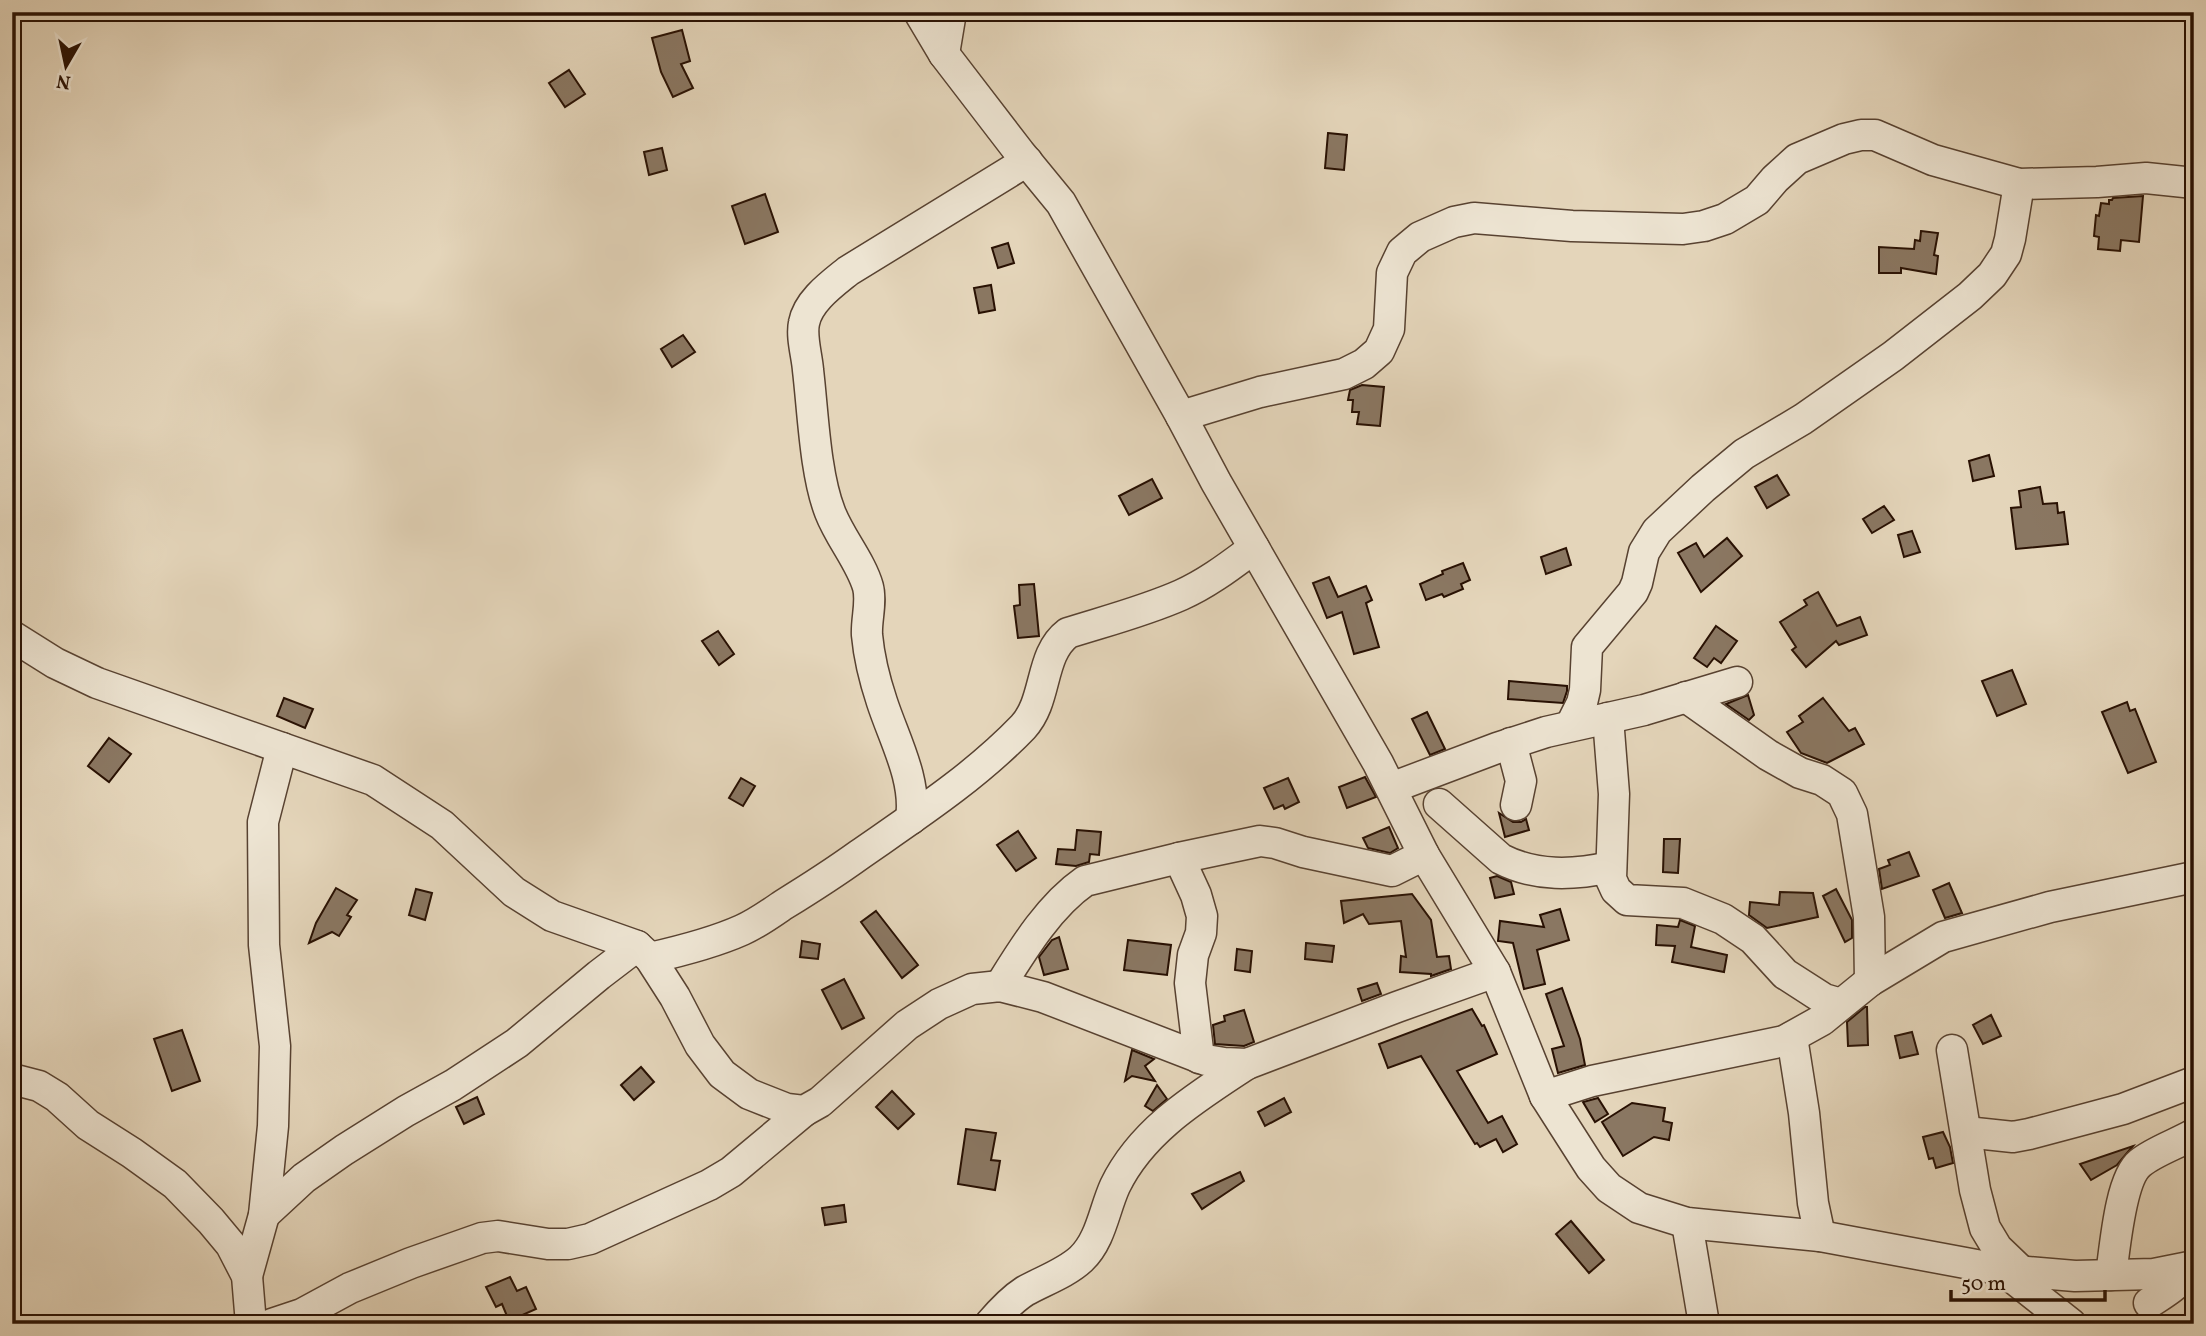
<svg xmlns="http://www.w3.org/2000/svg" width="2206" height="1336" font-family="Vollkorn,serif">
	<rect width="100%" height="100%" fill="#e4d5ba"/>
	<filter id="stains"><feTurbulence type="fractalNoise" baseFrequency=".00286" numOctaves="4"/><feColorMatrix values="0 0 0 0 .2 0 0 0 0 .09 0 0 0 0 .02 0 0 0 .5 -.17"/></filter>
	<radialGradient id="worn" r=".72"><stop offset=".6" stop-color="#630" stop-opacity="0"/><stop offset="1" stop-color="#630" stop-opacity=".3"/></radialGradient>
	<!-- building -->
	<g fill="#8a7762" stroke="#291103" stroke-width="2">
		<path d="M682,30L690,61L681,64L693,88L673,97L661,72L652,38Z"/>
		<path d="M569,70L585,94L565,107L549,83Z"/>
		<path d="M1328,133L1347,135L1344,170L1325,168Z"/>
		<path d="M662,148L667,170L649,175L644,152Z"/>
		<path d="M765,194L778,232L745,244L732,206Z"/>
		<path d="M2143,196L2139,242L2121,240L2120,251L2098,249L2099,237L2094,236L2096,215L2099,216L2101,203L2109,204V200H2112L2113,198Z"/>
		<path d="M1921,231L1938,233L1934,255L1938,256L1936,274L1901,268V273H1879V247L1914,249L1915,240L1920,241Z"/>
		<path d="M1008,243L1014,263L998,268L992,248Z"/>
		<path d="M991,285L995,310L979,313L974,288Z"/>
		<path d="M683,335L695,352L672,367L661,349Z"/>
		<path d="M1362,385L1384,387L1380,426L1357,424L1359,412H1352L1353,400H1348L1350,390Z"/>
		<path d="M1989,455L1994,476L1973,481L1969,461Z"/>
		<path d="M1777,475L1789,495L1767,508L1755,487Z"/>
		<path d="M1152,479L1162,498L1129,515L1119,496Z"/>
		<path d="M2040,487L2043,504L2057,503L2058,513L2064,512L2068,544L2016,549L2011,508L2021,507L2019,491Z"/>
		<path d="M1884,506L1894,520L1872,533L1863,519Z"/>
		<path d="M1912,531L1920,552L1904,557L1898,535Z"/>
		<path d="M1727,538L1742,556L1701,592L1678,553L1696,543L1704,557Z"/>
		<path d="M1566,548L1571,565L1546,574L1541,557Z"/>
		<path d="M1463,563L1470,580L1461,584L1463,589L1444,597L1442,594L1426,600L1420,584L1443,574L1442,571Z"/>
		<path d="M1329,577L1338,597L1366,586L1372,600L1366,603L1379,647L1354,654L1342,612L1327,618L1313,583Z"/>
		<path d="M1034,584L1039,636L1018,638L1014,606L1020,605L1019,585Z"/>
		<path d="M1818,592L1837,626L1860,617L1867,635L1839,645L1836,641L1806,667L1792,650L1796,647L1780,622L1807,605L1804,600Z"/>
		<path d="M1716,626L1737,641L1721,663L1714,658L1707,667L1694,658Z"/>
		<path d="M718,631L734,654L719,665L702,641Z"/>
		<path d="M2012,670L2026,704L1997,716L1982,681Z"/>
		<path d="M1509,681L1567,686V691L1563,703L1508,699Z"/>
		<path d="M1748,695L1754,715L1749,720L1726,704Z"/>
		<path d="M284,698L313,709L305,728L277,716Z"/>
		<path d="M1823,698L1849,731L1855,728L1864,744L1827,763L1801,753L1787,732L1803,722L1799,716Z"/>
		<path d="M2127,702L2130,711L2135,709L2156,762L2128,773L2102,712Z"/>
		<path d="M1427,712L1445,749L1430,755L1412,719Z"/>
		<path d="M109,738L131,754L109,782L88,766Z"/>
		<path d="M1365,777L1376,797L1347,808L1339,787Z"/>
		<path d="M741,778L755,786L743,806L729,798Z"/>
		<path d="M1288,778L1299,802L1285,809L1283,805L1274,809L1264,788Z"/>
		<path d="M1499,813L1513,822H1521L1526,819L1529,830L1505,837Z"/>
		<path d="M1389,827L1398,848L1390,853L1368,848L1363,838Z"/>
		<path d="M1077,830L1101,832L1099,855L1090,854L1089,862L1076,866L1056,864L1058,849L1075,850Z"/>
		<path d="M1018,831L1036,858L1016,871L997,845Z"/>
		<path d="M1664,839H1680L1678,873L1663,872Z"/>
		<path d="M1909,852L1919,876L1882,889L1879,869L1890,865L1888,860Z"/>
		<path d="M1497,876L1511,882L1514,894L1495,898L1490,878Z"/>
		<path d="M1949,883L1962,913L1945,918L1933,890Z"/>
		<path d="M336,888L357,900L347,915L351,917L339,936L332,932L309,943L316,923Z"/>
		<path d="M416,889L432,893L425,920L409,915Z"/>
		<path d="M1836,889L1852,920V938L1845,942L1823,896Z"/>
		<path d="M1780,892L1813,893L1818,917L1767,928L1749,915L1750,902L1779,905Z"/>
		<path d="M1412,894L1431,920L1437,957L1449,956L1451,969L1431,976V974L1400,972L1401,956L1406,957L1401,921L1369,924L1363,914L1344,923L1341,901Z"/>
		<path d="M1560,909L1569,940L1537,950L1545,984L1524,989L1513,943L1498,941L1500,921L1544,927L1540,915Z"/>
		<path d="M876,911L918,965L902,978L861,922Z"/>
		<path d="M1680,920L1695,926L1691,947L1727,955L1724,972L1672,962L1675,946L1656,945L1657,925L1678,927Z"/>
		<path d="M1059,937L1068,969L1044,975L1039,957L1052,940Z"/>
		<path d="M1128,940L1171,945L1167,975L1124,970Z"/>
		<path d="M802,941L820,944L818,959L800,957Z"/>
		<path d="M1306,943L1334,946L1332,962L1305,959Z"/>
		<path d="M1237,949L1252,951L1250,972L1235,970Z"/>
		<path d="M844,979L864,1018L842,1029L822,990Z"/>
		<path d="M1377,983L1381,994L1362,1001L1358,989Z"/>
		<path d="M1562,988L1580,1039L1585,1065L1558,1073L1552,1049L1564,1046L1546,994Z"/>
		<path d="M1865,1007H1867L1868,1045L1848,1046L1847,1022Z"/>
		<path d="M1472,1009L1482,1026L1484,1025L1497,1054L1457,1071L1488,1123L1502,1116L1517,1144L1503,1152L1496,1139L1480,1147L1477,1143L1475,1144L1421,1056L1388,1068L1379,1044Z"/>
		<path d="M1244,1010L1254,1042L1244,1046L1215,1044L1213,1025L1225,1021L1224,1016Z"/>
		<path d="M1991,1015L2001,1036L1983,1044L1973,1025Z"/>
		<path d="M182,1030L200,1081L172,1091L154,1039Z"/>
		<path d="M1912,1032L1918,1054L1900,1058L1895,1036Z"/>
		<path d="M1132,1050L1154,1059L1145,1066L1155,1081L1132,1076L1125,1081Z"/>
		<path d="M641,1067L654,1082L634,1100L621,1085Z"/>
		<path d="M1157,1085L1167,1099L1153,1111L1145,1106Z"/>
		<path d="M892,1091L914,1114L898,1129L876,1107Z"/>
		<path d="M477,1097L484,1114L464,1124L456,1107Z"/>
		<path d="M1284,1098L1291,1112L1265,1126L1258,1112Z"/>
		<path d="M1598,1098L1608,1114L1595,1122L1583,1102Z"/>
		<path d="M1632,1103L1665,1108L1663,1121L1672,1123L1669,1140L1654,1137L1623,1156L1602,1122Z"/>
		<path d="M966,1129L996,1133L991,1160L1000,1161L995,1190L958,1184Z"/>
		<path d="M1943,1132L1950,1147L1953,1163L1936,1168L1933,1158L1929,1159L1923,1137Z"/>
		<path d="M2133,1146L2117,1165L2091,1180L2080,1164Z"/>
		<path d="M1240,1172L1244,1181L1202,1209L1192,1194Z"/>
		<path d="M844,1205L846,1222L825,1225L822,1208Z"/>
		<path d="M1571,1221L1604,1260L1589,1273L1556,1234Z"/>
		<path d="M510,1277L517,1291L526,1287L536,1309L509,1321L502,1304L496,1307L486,1287Z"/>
	</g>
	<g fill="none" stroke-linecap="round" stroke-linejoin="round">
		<defs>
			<g id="minor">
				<path d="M919,12L944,54L1020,153L1061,203L1181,416L1216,482L1378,763L1424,855L1495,972L1545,1096L1591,1168L1609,1188L1639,1208L1687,1223L1820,1236L2003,1270L2075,1276L2154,1274L2194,1266"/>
				<path d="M944,54L951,12"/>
				<path d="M1181,416L1260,392L1344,374L1364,364L1379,351L1389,329L1392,273L1402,252L1420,237L1454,222L1474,218L1572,226L1683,229L1704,226L1725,219L1757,200L1775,179L1797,159L1844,139L1861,135H1875L1933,160L2019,184L2097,182L2146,178L2194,183"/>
				<path d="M12,636L55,663L97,683L373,780L442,825L514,892L552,916L637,946L650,958L675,997L700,1045L722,1074L749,1094L787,1109L804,1111L820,1102L907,1025L939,1004L972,989L1000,986L1043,997L1206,1060L1224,1063L1247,1064L1397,1007L1495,972"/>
				<path d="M1686,697L1768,755L1800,773L1822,780L1842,793L1852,814L1869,917L1870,981"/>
				<path d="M1608,718L1614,794L1611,879L1616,890L1627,900L1683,903L1723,919L1753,939L1785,974L1824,999L1841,1004"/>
				<path d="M1571,725L1582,703L1585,690L1587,647L1633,592L1637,583L1644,552L1657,531L1703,488L1744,454L1803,419L1893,356L1970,296L1992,275L2006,254L2010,239L2019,184"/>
				<path d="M1511,743L1521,781L1516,805"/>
				<path d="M1391,788L1497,748L1546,732L1644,710L1737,682"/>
				<path d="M1439,804L1501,859C1536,877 1574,875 1611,867"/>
				<path d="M911,819C917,780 894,739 882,702C875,681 869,657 867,635C866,620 872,602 868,587C861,562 840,538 830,512C815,474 813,412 808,370C807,356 801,337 804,323C808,301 832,284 848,271L1027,161"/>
				<path d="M1179,858L1196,895L1202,916L1201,933L1193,955L1190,983L1199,1058"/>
				<path d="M650,958C681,951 713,943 742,930C756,924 770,914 783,905C809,889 834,873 859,855C915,816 975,777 1023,727C1048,700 1039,655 1068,633C1106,621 1145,611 1181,595C1208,583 1231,565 1254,548"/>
				<path d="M1000,986C1023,949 1049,906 1085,881L1179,858L1260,841L1275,843L1303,852L1392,871L1424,855"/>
				<path d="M1792,1037L1804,1113L1813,1203L1820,1236"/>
				<path d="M1952,1050L1975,1190L1985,1228L1997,1248L2021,1271"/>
				<path d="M12,1079L39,1086L57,1097L88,1125L132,1153L175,1184L211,1221L231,1245L247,1276L251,1324"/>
				<path d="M1545,1096L1592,1081L1784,1041L1822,1020L1870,981L1943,937L2050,907L2194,877"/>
				<path d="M1966,1132L2013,1137L2029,1134L2123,1109L2194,1082"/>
				<path d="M264,1215L304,1178L344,1150L406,1111L453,1085L517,1043L599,975L637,946"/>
				<path d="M1687,1223L1704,1324"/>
				<path d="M2003,1270L2071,1324"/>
				<path d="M2111,1275C2115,1248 2120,1179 2140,1163C2155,1151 2177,1144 2194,1134"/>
				<path d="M247,1276L264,1215L273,1126L275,1046L264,945L263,822L282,748"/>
				<path d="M2149,1303C2164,1293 2180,1285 2188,1268"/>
				<path d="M272,1324L302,1314L350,1288L411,1263L482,1238L498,1236L548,1244H568L590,1239L709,1185L731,1172L804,1111"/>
				<path d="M990,1324C1001,1311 1011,1300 1025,1291C1043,1281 1066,1273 1081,1259C1101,1240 1104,1210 1115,1186C1142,1130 1197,1097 1247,1064"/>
			</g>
		</defs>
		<!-- minor casing -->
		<use href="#minor" stroke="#584231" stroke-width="33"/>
		<!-- minor -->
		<use href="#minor" stroke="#ede4d2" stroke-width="30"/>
	</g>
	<!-- margin -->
	<rect width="2206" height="1336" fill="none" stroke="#e4d5ba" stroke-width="42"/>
	<rect x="14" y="14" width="2178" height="1308" fill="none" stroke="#291103" stroke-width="3.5"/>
	<rect x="21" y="21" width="2164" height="1294" fill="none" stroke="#291103" stroke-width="2"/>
	<!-- north arrow -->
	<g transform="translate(66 66) rotate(189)" stroke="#ede4d2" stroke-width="5" paint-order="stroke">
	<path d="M0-5L12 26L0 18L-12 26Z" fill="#291103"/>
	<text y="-10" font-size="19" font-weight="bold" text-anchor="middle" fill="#291103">N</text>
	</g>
	<!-- scale -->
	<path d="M1951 1290v10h154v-10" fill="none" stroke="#291103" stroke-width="3.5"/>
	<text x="1961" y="1290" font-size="21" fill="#291103" stroke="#ede4d2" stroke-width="5" paint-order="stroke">50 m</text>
	<rect width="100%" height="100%" filter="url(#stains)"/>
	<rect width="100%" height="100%" fill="url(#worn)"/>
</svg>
